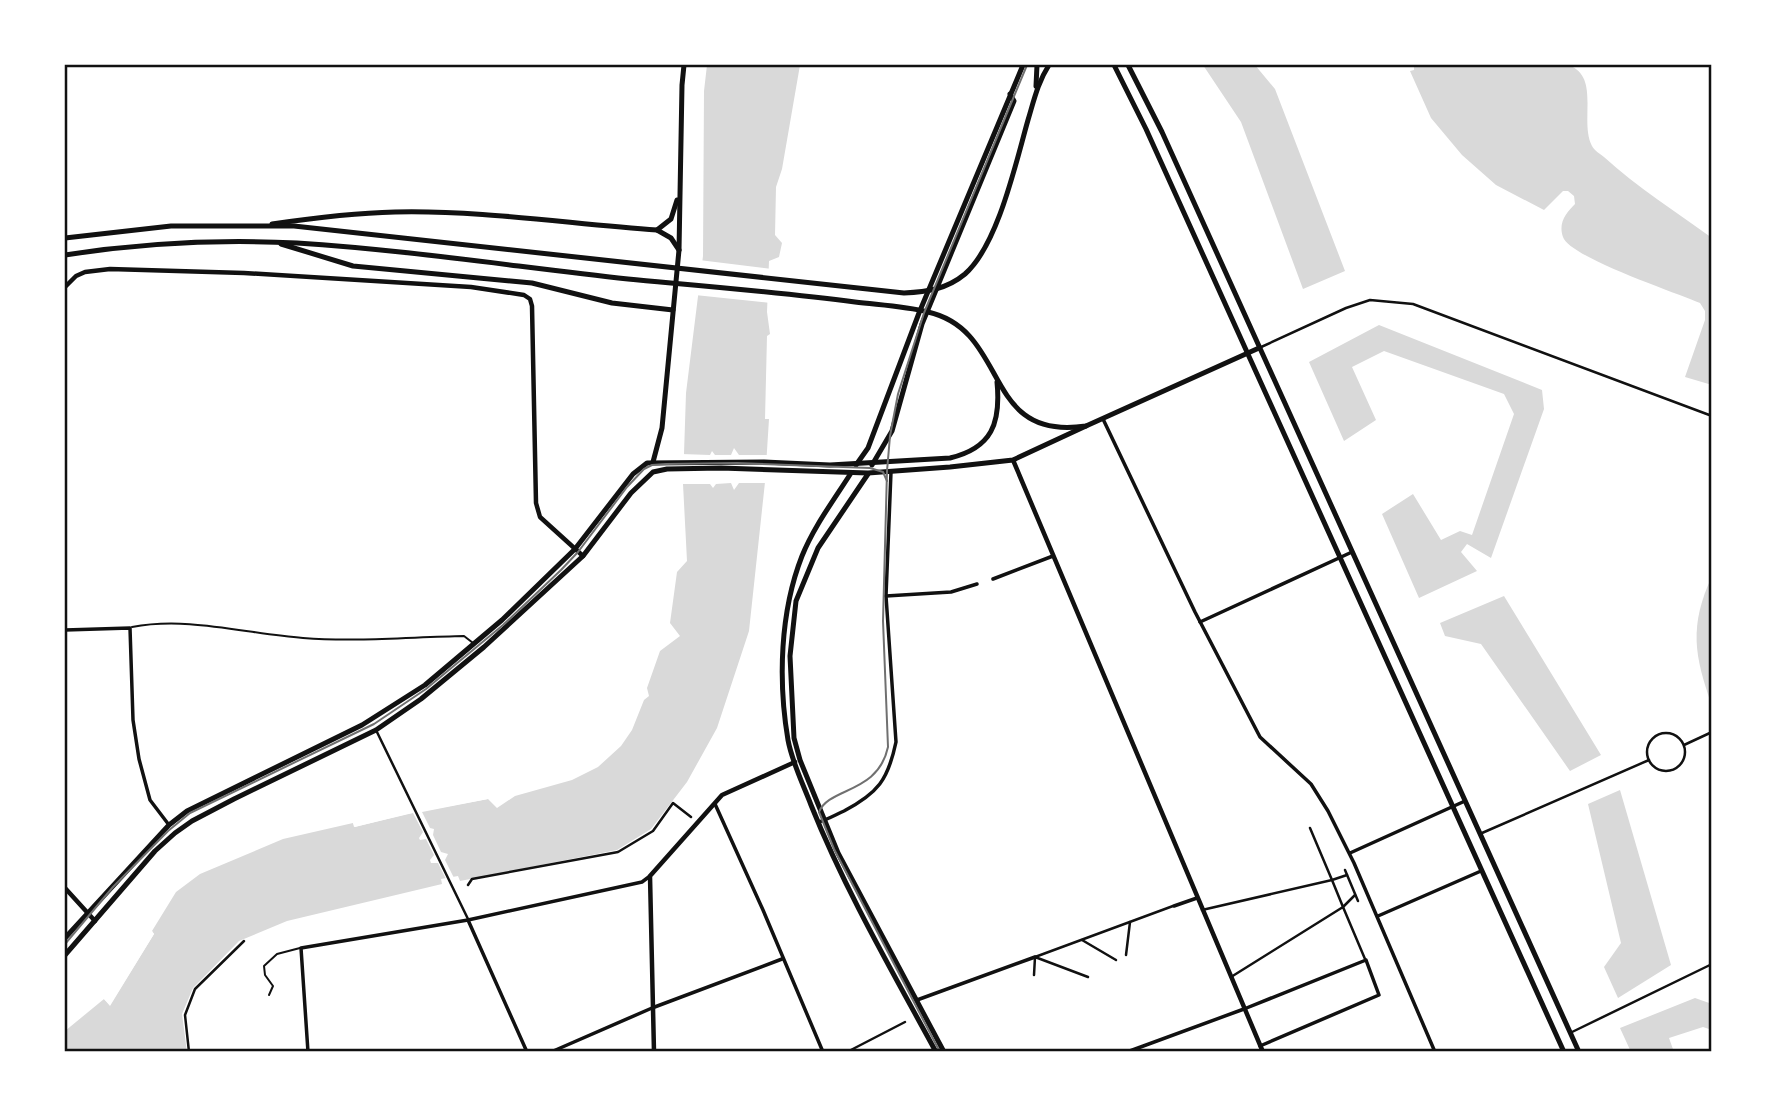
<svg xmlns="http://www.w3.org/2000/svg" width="1777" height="1117" font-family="'Exo 2',sans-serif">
	<rect width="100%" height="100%" fill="#fff"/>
	<!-- water -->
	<g fill="#d9d9d9">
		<path d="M707,65H800L782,169L776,187L775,235L782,243L779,257L769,261L767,312L770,334L767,336L765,419H769L765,482L749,631L717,728L687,782L651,829L617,850L460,881L458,876L441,879L442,884L287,921L239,941L193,988L182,1014L187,1052H65V1031L104,999L110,1005L154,934L152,931L176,892L200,874L283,839L353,823L355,827L407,814L488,799L497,808L515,796L572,780L598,767L621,746L632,730L644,700L649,696L647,688L660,651L680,636L670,623L677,572L687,561L683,484L686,393L703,256L704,91Z"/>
		<path d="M1203,65H1255L1275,89L1345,271L1303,289L1241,122Z"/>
		<path d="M1414,65H1568C1601,76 1579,121 1592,146C1594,150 1600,154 1604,157C1637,187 1676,212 1712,238V385L1685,377L1705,320V311L1700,303C1677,293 1569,257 1563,237C1558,223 1566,213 1575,204L1574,196L1568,191H1563L1544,210L1496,185L1462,155L1431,118L1410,71L1414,70Z"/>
		<path d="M1379,325L1542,390L1544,409L1491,558L1467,544L1461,552L1477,571L1419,598L1382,514L1413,494L1441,540L1460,531L1472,535L1514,414L1504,394L1384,351L1352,367L1376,420L1344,441L1309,362Z"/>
		<path d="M1712,576V706C1694,655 1689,626 1712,576Z"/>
		<path d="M1504,596L1601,755L1570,771L1481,644L1445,636L1440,623Z"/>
		<path d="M1620,790L1671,965L1618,998L1604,967L1621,943L1588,804Z"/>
		<path d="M1695,998L1712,1004V1030L1703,1027L1669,1038L1674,1052H1631L1620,1028Z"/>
	</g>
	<!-- pier -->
	<g fill="#fff">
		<path d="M699,260L772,269L771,303L695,295Z"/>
		<path d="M734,448L739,455H769L768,483H739L734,490L731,483L716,484L713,488L710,484H679L681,454L710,455L712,451L715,455H731Z"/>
		<path d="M485,796L488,799L422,812L430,828L434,829L433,835L441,852L448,854L445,860L455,880L447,881L438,863H431L430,860L434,855L426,839L420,840L419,838L423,832L413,813L354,827L353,823Z"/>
		<path d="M152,931L154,934L110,1006L104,999L107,996L110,1000Z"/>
	</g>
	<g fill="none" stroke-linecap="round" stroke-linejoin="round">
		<!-- service -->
		<g stroke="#111" stroke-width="2">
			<path d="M132,627C188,616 247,634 303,638C356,642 411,637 464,636L473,643"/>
			<path d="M269,995L273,986L265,975L264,966L277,954L300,948"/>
		</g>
		<!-- pedestrian -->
		<g stroke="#111" stroke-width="2.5">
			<path d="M1259,348L1346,308L1370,300L1413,304L1712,416"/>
			<path d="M376,730L468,919"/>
			<circle cx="1666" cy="752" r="19"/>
			<path d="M1684,745L1712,732"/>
			<path d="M1482,833L1649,760"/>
			<path d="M1345,870L1358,901"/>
			<path d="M1347,875L1332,880L1343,907L1355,895"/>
			<path d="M468,885L472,879L618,852L653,831L673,803L691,817"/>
			<path d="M1202,910L1332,880L1310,828"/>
			<path d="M1082,940L1116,960"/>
			<path d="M1126,955L1130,922"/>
			<path d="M1035,957L1173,906"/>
			<path d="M1034,975L1035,957L1088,977"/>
			<path d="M1231,977L1343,907L1365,959"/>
			<path d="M1570,1033L1712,964"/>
			<path d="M189,1052L185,1015L195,989L244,941"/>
			<path d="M847,1052L905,1022"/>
		</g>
		<!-- minor -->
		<g stroke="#111" stroke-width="3.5">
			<path d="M1103,419L1195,612L1260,737L1311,784L1328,811L1354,863L1435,1052"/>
			<path d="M993,579L1053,556"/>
			<path d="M886,596L951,592L977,584"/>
			<path d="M1200,622L1352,552"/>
			<path d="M65,630L130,628L133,720L139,759L150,800L169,825"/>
			<path d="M715,804L763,910L823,1052"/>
			<path d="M818,822C827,820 835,815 844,811C878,793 888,780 896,742L886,596L891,472"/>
			<path d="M1350,853L1465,801"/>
			<path d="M1174,906L1197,898"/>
			<path d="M1378,916L1481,871"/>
			<path d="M468,920L527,1052"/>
			<path d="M917,1000L1035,957"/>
			<path d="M308,1052L301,948L468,920L642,882L650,876"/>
			<path d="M551,1052L652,1008L782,959"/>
			<path d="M1127,1052L1244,1009L1366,960L1379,995L1260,1046"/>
			<path d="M1366,1052H1368"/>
		</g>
		<!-- tertiary -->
		<g stroke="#111" stroke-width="4.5">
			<path d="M65,287L76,276L85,272L110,269L244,273L471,287L524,295L530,299L532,306L536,503L540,517L583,556"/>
			<path d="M1013,460L1263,1052"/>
			<path d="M65,888L95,921"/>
			<path d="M654,1052L650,876L722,795L795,762"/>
		</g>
		<!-- secondary -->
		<g stroke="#111" stroke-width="5">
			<path d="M272,224C313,218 354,213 395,212C482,210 570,224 657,230L671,238L679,250"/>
			<path d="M657,230L671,219L677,200"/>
			<path d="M281,244L353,266L532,283L612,303L673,310"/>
			<path d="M653,462L662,428L679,250L682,85L684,65"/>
			<path d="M856,465L868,448L919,313L1023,65"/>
			<path d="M872,465L892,431L922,324L1014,101L1010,94"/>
			<path d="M851,473C834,500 814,526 802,556C780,612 778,681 788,740C792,762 803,784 811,805C845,890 892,971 936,1052"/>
			<path d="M868,474L818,548L796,601L790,656L794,738L800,760L838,853L944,1052"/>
			<path d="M65,938L169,825L187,811L362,725L425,685L502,620L575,549L633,474L647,463L764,462L830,465L950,458C992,448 1001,423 997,382"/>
			<path d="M65,955L155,851L175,833L192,821L234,799L376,730L421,699L484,647L583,556L631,493L653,472L667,469L721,468L868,473L950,467L1013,460L1086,426"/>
		</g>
		<!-- primary -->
		<g stroke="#111" stroke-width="5">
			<path d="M1114,65L1146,129L1564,1052"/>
			<path d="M1128,65L1162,132L1579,1052"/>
			<path d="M1036,86L1037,65"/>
			<path d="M65,238L171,226H294L904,293C927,292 947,289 965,274C998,245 1016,162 1028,120C1034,100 1038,82 1049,65"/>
			<path d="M65,255C142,243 218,239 297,243C407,250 518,267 628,279C704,286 779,292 855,302C879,305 904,306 928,312C1011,331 981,442 1086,426L1259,348"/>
		</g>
		<!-- tram -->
		<g stroke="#707070" stroke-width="2">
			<path d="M65,944L113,887L168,831L190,813L374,724L426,689L503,625L561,570L578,552L627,487L644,469L652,465L666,464L737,463L870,468L883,472L887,481"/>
			<path d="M940,1052L834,849L819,812C829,787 878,794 888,747L883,621L887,471L890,436L898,394L924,313L1027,65"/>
		</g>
	</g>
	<!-- border -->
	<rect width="1777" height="1117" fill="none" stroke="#ffffff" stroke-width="133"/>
	<rect x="66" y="66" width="1644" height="984" fill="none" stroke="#111" stroke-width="2.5"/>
</svg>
